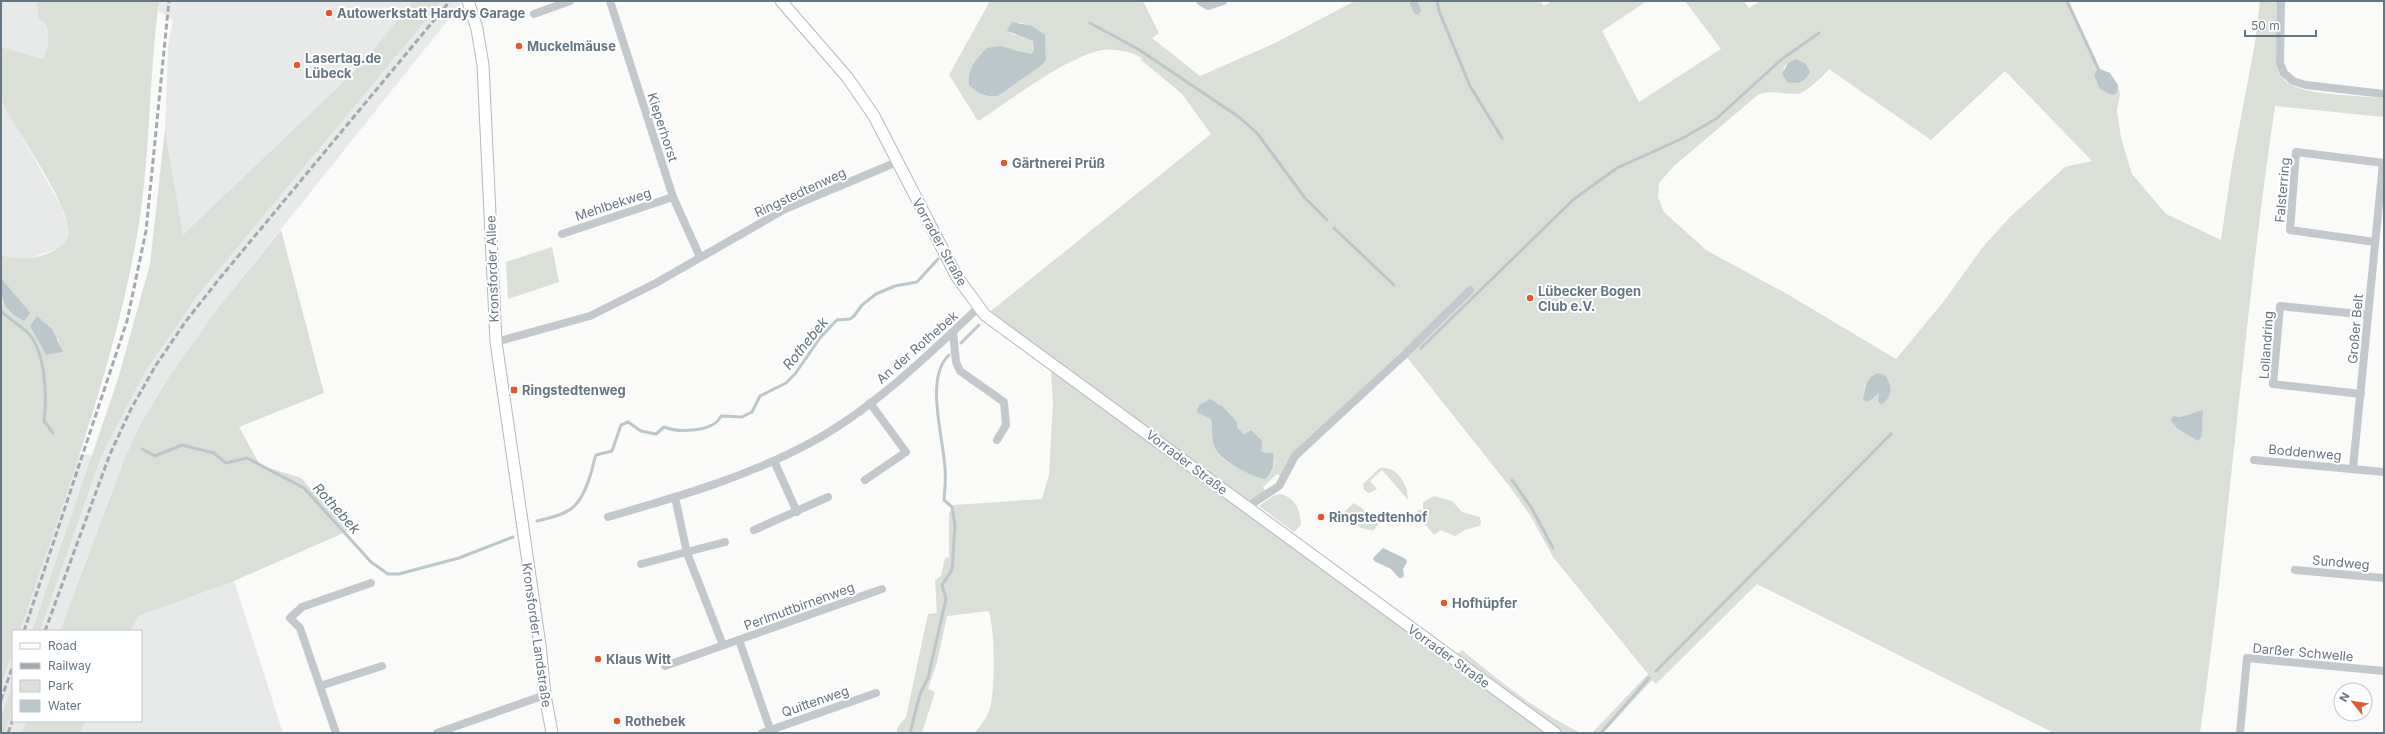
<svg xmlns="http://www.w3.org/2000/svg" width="2385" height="734" font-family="Inter,sans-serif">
	<rect width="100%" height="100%" fill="#fafaf8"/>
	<!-- built -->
	<g fill="#e8e9e9">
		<path d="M1,1H36L39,19L46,24L49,36L48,49L43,59L1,47Z"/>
		<path d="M159,1H413L360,66L183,236L165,129L168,47L173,20L158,11Z"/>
		<path d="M442,1H459L460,5L218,308L171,374L124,460L60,631H40L101,457L145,372L198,295Z"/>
		<path d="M1,100L61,206L68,226V238L60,248L24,260L1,255Z"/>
		<path d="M78,455H93L32,631H20Z"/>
		<path d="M234,581L283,733H80L86,721H141V631H130L137,616Z"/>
		<path d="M13,651V683L1,716V688Z"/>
		<path d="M13,710V721H26L22,733H5Z"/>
	</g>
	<!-- green -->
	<g fill="#dadfd7" fill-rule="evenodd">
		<path d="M36,1H159C148,83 151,166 135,247C110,379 62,504 20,631H13V651L1,688V300L9,311L19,301L1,278V255C19,260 34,260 51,252C58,249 66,244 68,236C74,209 15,130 2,102C0,91 1,60 1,47L43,59C49,46 50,37 46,24L39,19ZM30,326L58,339L62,352L46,355Z"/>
		<path d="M413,1H442L198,295L145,372L101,457L40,631H32L118,379L150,264L165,129L183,235L360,66Z"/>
		<path d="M990,1H1143L1159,33L1152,38L1200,76L1273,44L1355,1H1540L1544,6L1552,1H1647L1602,31L1639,102L1721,49L1685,1H1744L1749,8L1760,1H2067L2098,68L2094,75L2112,95L2117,93L2118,85L2120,95L2117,110L2121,138L2132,174L2166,214L2221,240L2232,165L2255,43L2260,1H2278L2276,62C2278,70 2281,78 2288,83C2304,95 2362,96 2384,98V117L2275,106C2244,314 2230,524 2200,733H2054L1757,584L1656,684L1652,680L1603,733H1592L1648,674L1553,557L1530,515L1510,487L1402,351L1293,454L1282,477L1277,474L1263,487L1266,492L1250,503L1456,656L1462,650C1499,681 1538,712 1581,733H974C982,725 989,715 991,704C995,679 995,635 989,611L947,616L937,662L928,689L935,692L922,733H897V728L906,717L928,614L937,613L935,580L941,576L945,558L949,557V513L954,505L1042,499L1049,475L1053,402L1051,374L1058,361L986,315L1211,134L1182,94L1140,59H1143C1134,52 1114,48 1102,50C1066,57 1011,100 978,121L949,75ZM1020,22L1040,31C1045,42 1049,53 1042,65L998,96C989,98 984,96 977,91L1013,49L1031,54L1034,51L1033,41L1009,33ZM1796,59L1808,76L1794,84L1783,68L1788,63ZM1829,69L1931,140L2005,71L2092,161L2065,167L2011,216L1982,248L1944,301L1896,359L1787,294L1706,250L1664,212L1658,197L1659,183L1674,166L1759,94C1772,90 1783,94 1797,94C1806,93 1823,76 1829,69ZM1865,384L1889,397L1878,402L1879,393L1868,402L1863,400ZM1218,403L1237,422V427L1244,434L1251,430L1260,451L1275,461L1271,472L1265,479C1248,473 1223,465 1214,447C1211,440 1213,427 1211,419L1204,415ZM2203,410L2202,436L2198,441L2178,429L2173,416L2180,417Z"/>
		<path d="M281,230L324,393L239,427L260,465L301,478L348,531L234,581L138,616L130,631H60L124,460L140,425L171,374L218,308Z"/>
		<path d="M552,247L559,282L508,299L506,262Z"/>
		<path d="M1380,468C1398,466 1408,485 1408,500L1382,470L1370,481L1377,489L1369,493L1364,490L1363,484Z"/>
		<path d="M1281,494C1296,499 1300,510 1301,525L1294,532L1259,506L1273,496Z"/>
		<path d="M1434,496L1452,501L1462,512L1480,517L1481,523L1479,526L1465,530L1455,536L1441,530L1434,535L1416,514L1418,510H1423V502Z"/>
		<path d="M1354,503L1378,519L1379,523L1374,530C1363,532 1349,521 1344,512Z"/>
		<path d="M13,683V710L5,733H1V716Z"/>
		<path d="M26,721H86L80,733H22Z"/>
	</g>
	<!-- water -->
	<g fill="#bbc7cb">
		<path d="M1012,22L1032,26L1045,35L1046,59L1042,65L998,96C985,98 978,93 969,85C967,69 976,59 987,48L1000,46L1031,54L1034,51L1033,41L1007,31Z"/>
		<path d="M1796,59L1806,64L1810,72C1805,82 1797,85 1787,82L1782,74L1788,63Z"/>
		<path d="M2098,68L2110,73L2118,85L2117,93L2112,95L2100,89L2094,75Z"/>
		<path d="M1,278L30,313L24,321C2,308 1,303 1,278Z"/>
		<path d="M37,316L52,329L63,352L46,355L30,326Z"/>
		<path d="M1878,373L1885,375C1892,385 1894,396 1882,404L1878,402L1879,393L1868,402L1863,400C1865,389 1865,378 1878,373Z"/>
		<path d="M1210,399L1223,407L1237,422V427L1244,434L1251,430L1262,441L1261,451L1265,453H1273C1275,464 1273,471 1265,479C1252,477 1218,460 1214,446C1211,439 1213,427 1211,419L1197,412L1199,405Z"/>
		<path d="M2203,410L2202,436L2198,441L2178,429L2171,421L2173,416L2180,417Z"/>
		<path d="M1383,548L1406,559L1407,562L1403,569L1404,576L1402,578H1399L1391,569L1374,561L1373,558Z"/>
	</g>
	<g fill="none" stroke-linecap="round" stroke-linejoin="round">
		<!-- stream -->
		<g stroke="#bbc7cb" stroke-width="3">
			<path d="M1437,1L1439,11L1470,86L1502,138"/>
			<path d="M2067,1L2098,68"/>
			<path d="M1090,23L1138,49L1239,117L1257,133L1305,198L1327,220"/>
			<path d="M1334,228L1394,285"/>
			<path d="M1,311C9,319 19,325 27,332C46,350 47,397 44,421L53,433"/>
			<path d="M961,343L979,325"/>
			<path d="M1421,348L1574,199L1617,168L1681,139L1716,119L1782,59L1819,33"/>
			<path d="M142,449L155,456L182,445L214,453L226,463L247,458L304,488L371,562L388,574H399L459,558L513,537"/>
			<path d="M1512,480L1531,507L1553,548"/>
			<path d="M537,521C569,514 580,509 590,476C593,469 593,462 596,455L612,451L621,425L628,422L641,431L656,434L664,427C679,433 714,432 721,416L742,417L752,412L760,396L786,383L795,374L820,338L832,325L837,320L850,319L854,316L862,305L876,294L895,286L917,282L938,259"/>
			<path d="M1656,671L1891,434"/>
			<path d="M910,733L920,694L928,678L946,599L942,585L952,570L955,525L952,507L944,500C945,489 946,479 945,469C944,439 924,378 949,355"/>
			<path d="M1601,733L1649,678"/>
		</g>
		<defs>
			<g id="secondary">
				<path d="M468,1L477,29L483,65L496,342L540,645L545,695L552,733"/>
				<path d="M781,1L847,77L874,116L957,277L985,315L1555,733"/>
			</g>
		</defs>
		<!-- secondary casing -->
		<use href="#secondary" stroke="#b3babf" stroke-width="13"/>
		<!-- street -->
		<g stroke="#c3c8cc" stroke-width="8">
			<path d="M610,1L673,197L700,257"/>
			<path d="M1200,1L1208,6L1223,1"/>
			<path d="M1413,1L1417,10"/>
			<path d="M2281,1L2280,63L2284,73L2293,81L2306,85L2384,94"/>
			<path d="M534,14L570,1"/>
			<path d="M562,234L673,197"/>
			<path d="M2375,242L2290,230L2296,152L2384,163"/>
			<path d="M953,332L956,362L960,371L1004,402L1006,425L997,440"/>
			<path d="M496,342L590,316L656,283L785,209L897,162"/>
			<path d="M2361,394L2273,384L2280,306L2368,315"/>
			<path d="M2254,460L2384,472"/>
			<path d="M774,461L797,512"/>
			<path d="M2353,468L2383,163"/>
			<path d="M865,480L906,452L870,403"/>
			<path d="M675,497L687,553L723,645"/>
			<path d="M1247,507L1279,486L1295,456L1404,355L1470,290"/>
			<path d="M608,517C677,497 747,477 810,443C873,409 927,356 978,308"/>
			<path d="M754,530L828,497"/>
			<path d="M641,564L725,542"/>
			<path d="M2295,570L2384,578"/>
			<path d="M739,640L770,729"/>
			<path d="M665,666L882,589"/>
			<path d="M320,686L382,666"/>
			<path d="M336,733L300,628L290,618L302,607L371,583"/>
			<path d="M437,733L545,695"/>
			<path d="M762,733L876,693"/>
			<path d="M2240,733L2247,658L2384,671"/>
		</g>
		<!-- secondary -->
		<use href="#secondary" stroke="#fff" stroke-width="11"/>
		<!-- rail -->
		<g stroke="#a2aab0" stroke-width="3" stroke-dasharray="6 3" stroke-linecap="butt">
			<path d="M24,631L127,321L146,231L169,1"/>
			<path d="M45,631L110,454L131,409L156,365L186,321L220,278L450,1"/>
			<path d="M1,700L13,665"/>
			<path d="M8,733L13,719"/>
		</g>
	</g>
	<!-- markers -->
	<g fill="#e4572e" stroke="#fff" stroke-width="1.5">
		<circle cx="329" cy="13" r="4"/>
		<circle cx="519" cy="46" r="4"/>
		<circle cx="297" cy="65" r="4"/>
		<circle cx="1004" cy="163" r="4"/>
		<circle cx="1530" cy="298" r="4"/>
		<rect x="510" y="386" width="8" height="8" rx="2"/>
		<circle cx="1321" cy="517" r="4"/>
		<circle cx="1444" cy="603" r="4"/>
		<circle cx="598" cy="659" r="4"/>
		<circle cx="617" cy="721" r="4"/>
	</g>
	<g text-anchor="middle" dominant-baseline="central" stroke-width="4" stroke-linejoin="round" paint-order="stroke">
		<!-- poi labels -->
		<g font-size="13" font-weight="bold" fill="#657683" stroke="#fff" text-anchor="start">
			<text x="337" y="13">Autowerkstatt Hardys Garage</text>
			<text x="527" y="46">Muckelmäuse</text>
			<text x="305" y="58">Lasertag.de<tspan x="305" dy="15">Lübeck</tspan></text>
			<text x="1012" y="163">Gärtnerei Prüß</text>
			<text x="1538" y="291">Lübecker Bogen<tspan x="1538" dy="15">Club e.V.</tspan></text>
			<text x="522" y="390">Ringstedtenweg</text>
			<text x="1329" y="517">Ringstedtenhof</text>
			<text x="1452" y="603">Hofhüpfer</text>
			<text x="606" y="659">Klaus Witt</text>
			<text x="625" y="721">Rothebek</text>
		</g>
		<!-- street labels -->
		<g font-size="13" fill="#657683" stroke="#fff">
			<text transform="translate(663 127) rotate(72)">Kieperhorst</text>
			<text transform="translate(2282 190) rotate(-85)">Falsterring</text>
			<text transform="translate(800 192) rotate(-25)">Ringstedtenweg</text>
			<text transform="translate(613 204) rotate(-18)">Mehlbekweg</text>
			<text transform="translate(940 242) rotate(61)">Vorrader Straße</text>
			<text transform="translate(492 269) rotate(-92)">Kronsforder Allee</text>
			<text transform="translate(2355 329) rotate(-85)">Großer Belt</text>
			<text transform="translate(2266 345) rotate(-86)">Lollandring</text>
			<text transform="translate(917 347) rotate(-41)">An der Rothebek</text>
			<text transform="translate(2305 452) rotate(5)">Boddenweg</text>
			<text transform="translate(1187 462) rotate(37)">Vorrader Straße</text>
			<text transform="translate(2341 562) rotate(5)">Sundweg</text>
			<text transform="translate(799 606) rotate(-20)">Perlmuttbirnenweg</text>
			<text transform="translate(537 635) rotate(82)">Kronsforder Landstraße</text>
			<text transform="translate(2303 652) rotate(5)">Darßer Schwelle</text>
			<text transform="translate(1449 656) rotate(36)">Vorrader Straße</text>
			<text transform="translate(815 701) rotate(-19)">Quittenweg</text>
		</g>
		<!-- water labels -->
		<g font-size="14" font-style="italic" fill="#60757c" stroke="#fff">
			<text transform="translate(805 343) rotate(-51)">Rothebek</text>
			<text transform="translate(337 508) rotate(48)">Rothebek</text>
		</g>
	</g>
	<!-- border -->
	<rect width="2385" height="734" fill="none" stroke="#657683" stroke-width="4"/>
	<!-- legend -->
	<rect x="12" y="630" width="130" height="92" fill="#ffffff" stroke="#c1c8cd"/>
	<rect x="20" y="643" width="20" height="6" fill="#ffffff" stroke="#c1c8cd"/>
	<text x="48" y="650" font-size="12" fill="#657683">Road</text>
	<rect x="20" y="663" width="20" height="6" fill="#a2aab0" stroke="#c1c8cd"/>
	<text x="48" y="670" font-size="12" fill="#657683">Railway</text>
	<rect x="20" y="680" width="20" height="12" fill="#dadfd7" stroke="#c1c8cd"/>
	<text x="48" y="690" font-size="12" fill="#657683">Park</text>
	<rect x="20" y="700" width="20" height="12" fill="#bbc7cb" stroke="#c1c8cd"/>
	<text x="48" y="710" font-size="12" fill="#657683">Water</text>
	<!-- north arrow -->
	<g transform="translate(2353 702) rotate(300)"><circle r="19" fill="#ffffff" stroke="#c1c8cd"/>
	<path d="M0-3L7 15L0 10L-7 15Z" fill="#e4572e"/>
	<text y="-6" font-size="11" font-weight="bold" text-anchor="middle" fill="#657683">N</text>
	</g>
	<!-- scale -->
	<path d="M2245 30v6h71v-6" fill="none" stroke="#657683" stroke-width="2"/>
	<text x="2251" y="30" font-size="12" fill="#657683" stroke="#ffffff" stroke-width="3" paint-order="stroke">50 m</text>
</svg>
